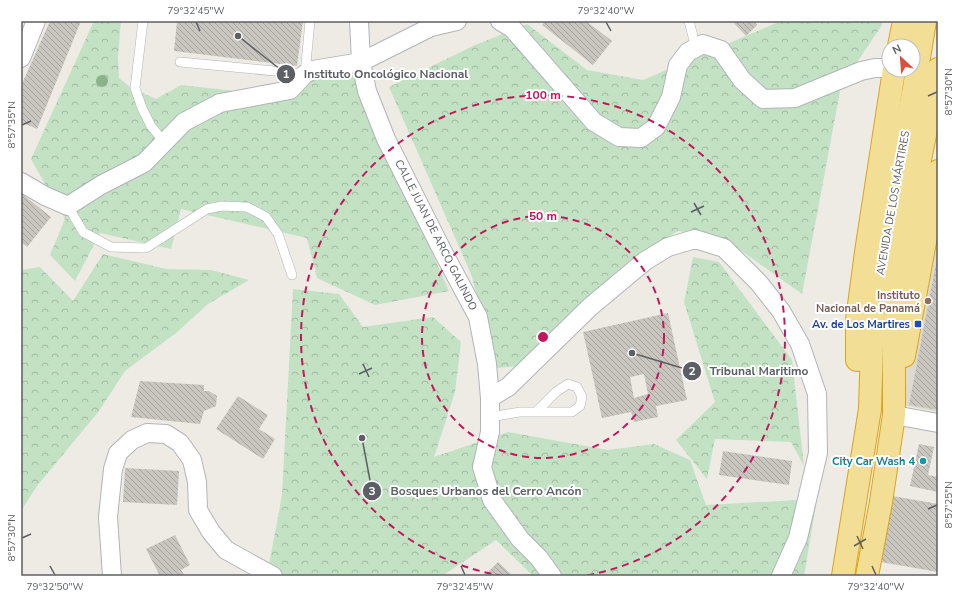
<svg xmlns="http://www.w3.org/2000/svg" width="959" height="597" font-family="'Nunito Sans',sans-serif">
	<defs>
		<pattern id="forest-crowns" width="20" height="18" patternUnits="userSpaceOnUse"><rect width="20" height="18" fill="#c3e2c4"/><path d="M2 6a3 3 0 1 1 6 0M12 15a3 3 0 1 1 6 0" fill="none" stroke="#a2baa3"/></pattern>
		<pattern id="building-back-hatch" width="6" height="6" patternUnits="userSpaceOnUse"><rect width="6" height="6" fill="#c9c6c0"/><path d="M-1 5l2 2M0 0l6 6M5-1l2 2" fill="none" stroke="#a6a4a0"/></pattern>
	</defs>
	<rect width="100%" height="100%" fill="#edebe4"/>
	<!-- education -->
	<path fill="#dddad2" d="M938,198V412L898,404Z"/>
	<!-- forest -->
	<g fill="url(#forest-crowns)">
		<path d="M94,21H121L118,57L119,78L131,88L156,99L181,85L280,96L322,70H351L449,291L375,305L317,278L307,238L181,209L171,249L100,233L75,281L50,255L65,219L31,159Z"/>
		<path d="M781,21H882V25L841,86L802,294L722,237L678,231L640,255L519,366L497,368L471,274L389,87L473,46L527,24L587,70L643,80Z"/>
		<path d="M103,254L166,269L211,270L249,280L208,304L176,333L125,371L99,411L37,486L21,511V270L40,267L73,301Z"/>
		<path d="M693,257L719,262L792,360L804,466L791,442L715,439L707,479L676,440L715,402L684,302Z"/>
		<path d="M293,289L339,294L363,327L433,317L461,342L455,392L434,457L508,432L608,450L654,444L690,460L706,505L817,499L804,576H533L496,540L442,576H267L282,495Z"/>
	</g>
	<!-- building -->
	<g fill="url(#building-back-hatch)" fill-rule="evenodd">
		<path d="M50,21H81L37,129L21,122V86Z"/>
		<path d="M177,21H303L297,66L174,51Z"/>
		<path d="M545,21H586L612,41L593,65L542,25Z"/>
		<path d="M732,21H754L757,25L746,36Z"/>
		<path d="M21,193L51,217L27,247L21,242Z"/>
		<path d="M937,258L938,259V410L909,405Z"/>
		<path d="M668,313L687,400L656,406L658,417L634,422L631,412L602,418L583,332ZM644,374L648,394L634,398L630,377Z"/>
		<path d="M140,381L204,385V391H209L217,396L216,406L204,411L200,424L131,417Z"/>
		<path d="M238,396L268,415L259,429L275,439L263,459L216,429Z"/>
		<path d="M919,444L934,447L928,475L938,477V492L910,486Z"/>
		<path d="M723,451L792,461L789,485L719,475Z"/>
		<path d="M125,468L179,471L177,505L123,502Z"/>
		<path d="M887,495L938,504V572L875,561Z"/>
		<path d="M175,535L190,565L181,570L185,576H160L146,549Z"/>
		<path d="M498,562L513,576H484Z"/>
	</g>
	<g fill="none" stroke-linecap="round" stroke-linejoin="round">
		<defs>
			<g id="lane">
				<path d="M143,21L135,88L142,108L151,126L164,142"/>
				<path d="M689,21L696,48"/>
				<path d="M180,62L305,74L310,21"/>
				<path d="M68,206L83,232L111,247L146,248L207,209L222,206L247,207L266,217L278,234L292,275"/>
				<path d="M490,417L520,412H572L580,406L582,397L577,387L568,384L556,392L536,412"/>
			</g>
			<g id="street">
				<path d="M359,21L361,62L367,91L386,139L443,252L478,317L487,364L490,398V432L482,467L492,500L520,539L539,558L552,576"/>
				<path d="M500,21L512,28L594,122L619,137L641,138L656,127L671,97L678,65L688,52L703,44L721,50L742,80L763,99L795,98L861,71L875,68H889"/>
				<path d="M21,58L36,21"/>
				<path d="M21,182L45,196L68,206L101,185L144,163L184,122L220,103L290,90L305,74L313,70L361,62L431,27L457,21"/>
				<path d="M490,398L508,387L590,307L645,261L668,247L695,239L724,248L759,283L781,311L800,344L817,394L818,453L798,538L781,576"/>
				<path d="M894,415L938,423"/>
				<path d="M112,576L108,517L113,469L118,453L132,440L147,433L166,434L180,443L192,460L197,482L198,510L211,532L226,550L273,576"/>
			</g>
			<g id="highway">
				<path d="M899,46L904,21"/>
				<path d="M904,356L938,171"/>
				<path d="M857,360V320L866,252L894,70"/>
				<path d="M843,576L870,409L873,314L888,222L914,88L925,21"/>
				<path d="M867,576L881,502L894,415V327L901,256L938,69"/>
			</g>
		</defs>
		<!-- lane casing -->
		<use href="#lane" stroke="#b1b4b8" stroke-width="10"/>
		<!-- street casing -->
		<use href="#street" stroke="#b1b4b8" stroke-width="20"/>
		<!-- highway casing -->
		<use href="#highway" stroke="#dca415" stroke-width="24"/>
		<!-- lane -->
		<use href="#lane" stroke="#fff" stroke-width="9"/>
		<!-- street -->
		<use href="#street" stroke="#fff" stroke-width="18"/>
		<!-- highway -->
		<use href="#highway" stroke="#f3de95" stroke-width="22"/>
	</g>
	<!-- trees -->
	<circle fill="#8cb18b" cx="102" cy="81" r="6"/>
	<!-- ticks -->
	<path fill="none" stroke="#5c5f63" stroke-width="1.5" d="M196,22L200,31M606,22L611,31M928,96L937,92M22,125L31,121M694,203L701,215M691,212L704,206M363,364L369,377M359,374L372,368M928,509L937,505M857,536L863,549M22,538L31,534M854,546L866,539M50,566L55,575M461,566L465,575M872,566L876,575"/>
	<!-- distance rings -->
	<g fill="none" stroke="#c2185b" stroke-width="2" stroke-dasharray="7 5">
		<circle cx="543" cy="337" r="121"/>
		<path d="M503 576A242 242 0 1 1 583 576"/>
	</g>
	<!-- markers -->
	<circle fill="#8d6e63" stroke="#fff" stroke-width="1.5" cx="928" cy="301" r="4"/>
	<rect fill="#1a4fb4" stroke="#fff" stroke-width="1.5" x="914" y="320" width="8" height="8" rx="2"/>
	<circle fill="#0f9aa8" stroke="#fff" stroke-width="1.5" cx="923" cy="461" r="4"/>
	<g text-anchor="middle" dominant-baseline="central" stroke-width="4" stroke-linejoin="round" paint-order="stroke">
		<!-- street labels -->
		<g font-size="11" fill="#5c5f63" stroke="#fff">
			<text transform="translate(893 203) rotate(-80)">AVENIDA DE LOS MÁRTIRES</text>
			<text transform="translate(436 235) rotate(63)">CALLE JUAN DE ARCO GALINDO</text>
		</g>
		<!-- education labels -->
		<g font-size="11" font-weight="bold" fill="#785e54" stroke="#fff" text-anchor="end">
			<text x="920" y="295">Instituto<tspan x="920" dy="13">Nacional de Panamá</tspan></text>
		</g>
		<!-- transit labels -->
		<g font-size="11" font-weight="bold" fill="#164399" stroke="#fff" text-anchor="end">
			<text x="910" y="324">Av. de Los Martires</text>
		</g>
		<!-- culture labels -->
		<g font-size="11" font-weight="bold" fill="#0d838f" stroke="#fff" text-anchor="end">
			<text x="915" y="461">City Car Wash 4</text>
		</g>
	</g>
	<circle cx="543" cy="337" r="6" fill="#c2185b" stroke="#fff" stroke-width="2"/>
	<g font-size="12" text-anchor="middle" font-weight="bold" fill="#c2185b" stroke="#fff" stroke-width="4" stroke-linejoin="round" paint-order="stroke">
		<text x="543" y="99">100 m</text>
		<text x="543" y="220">50 m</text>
	</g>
	<!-- callouts -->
	<path fill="none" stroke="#5c5f63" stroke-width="1.5" d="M238 36L286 74M632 353L692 371M362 438L372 491"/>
	<g fill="#5c5f63" stroke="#fff" stroke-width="1.5">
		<circle cx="238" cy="36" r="4"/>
		<circle cx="632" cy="353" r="4"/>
		<circle cx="362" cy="438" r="4"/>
		<circle cx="286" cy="74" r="10"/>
		<circle cx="692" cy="371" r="10"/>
		<circle cx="372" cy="491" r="10"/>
	</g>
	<g font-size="12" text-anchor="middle" font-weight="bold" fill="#fff">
		<text x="286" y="78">1</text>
		<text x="692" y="375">2</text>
		<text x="372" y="495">3</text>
	</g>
	<g font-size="12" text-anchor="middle" font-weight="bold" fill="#5c5f63" stroke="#fff" stroke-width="4" stroke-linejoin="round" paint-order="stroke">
		<text x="386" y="78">Instituto Oncológico Nacional</text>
		<text x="759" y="375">Tribunal Maritimo</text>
		<text x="486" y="495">Bosques Urbanos del Cerro Ancón</text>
	</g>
	<!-- border -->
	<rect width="959" height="597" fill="none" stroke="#ffffff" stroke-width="44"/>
	<!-- north arrow -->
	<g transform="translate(901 58) rotate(334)"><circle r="19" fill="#ffffff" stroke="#bebfc1"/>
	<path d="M0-3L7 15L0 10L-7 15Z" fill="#d94f3e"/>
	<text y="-6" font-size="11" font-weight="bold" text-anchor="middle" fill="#5c5f63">N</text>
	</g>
	<rect x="22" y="22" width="915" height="553" fill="none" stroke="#5c5f63" stroke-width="1.5"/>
	<g font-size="10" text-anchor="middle" fill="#5c5f63">
		<text x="196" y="14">79°32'45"W</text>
		<text x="606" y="14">79°32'40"W</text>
		<text transform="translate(948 92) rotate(-90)" y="4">8°57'30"N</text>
		<text transform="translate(11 125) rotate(-90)" y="4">8°57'35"N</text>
		<text transform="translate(948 505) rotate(-90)" y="4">8°57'25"N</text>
		<text transform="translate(11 538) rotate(-90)" y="4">8°57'30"N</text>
		<text x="55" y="590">79°32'50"W</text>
		<text x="465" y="590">79°32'45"W</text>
		<text x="876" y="590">79°32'40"W</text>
	</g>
</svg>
